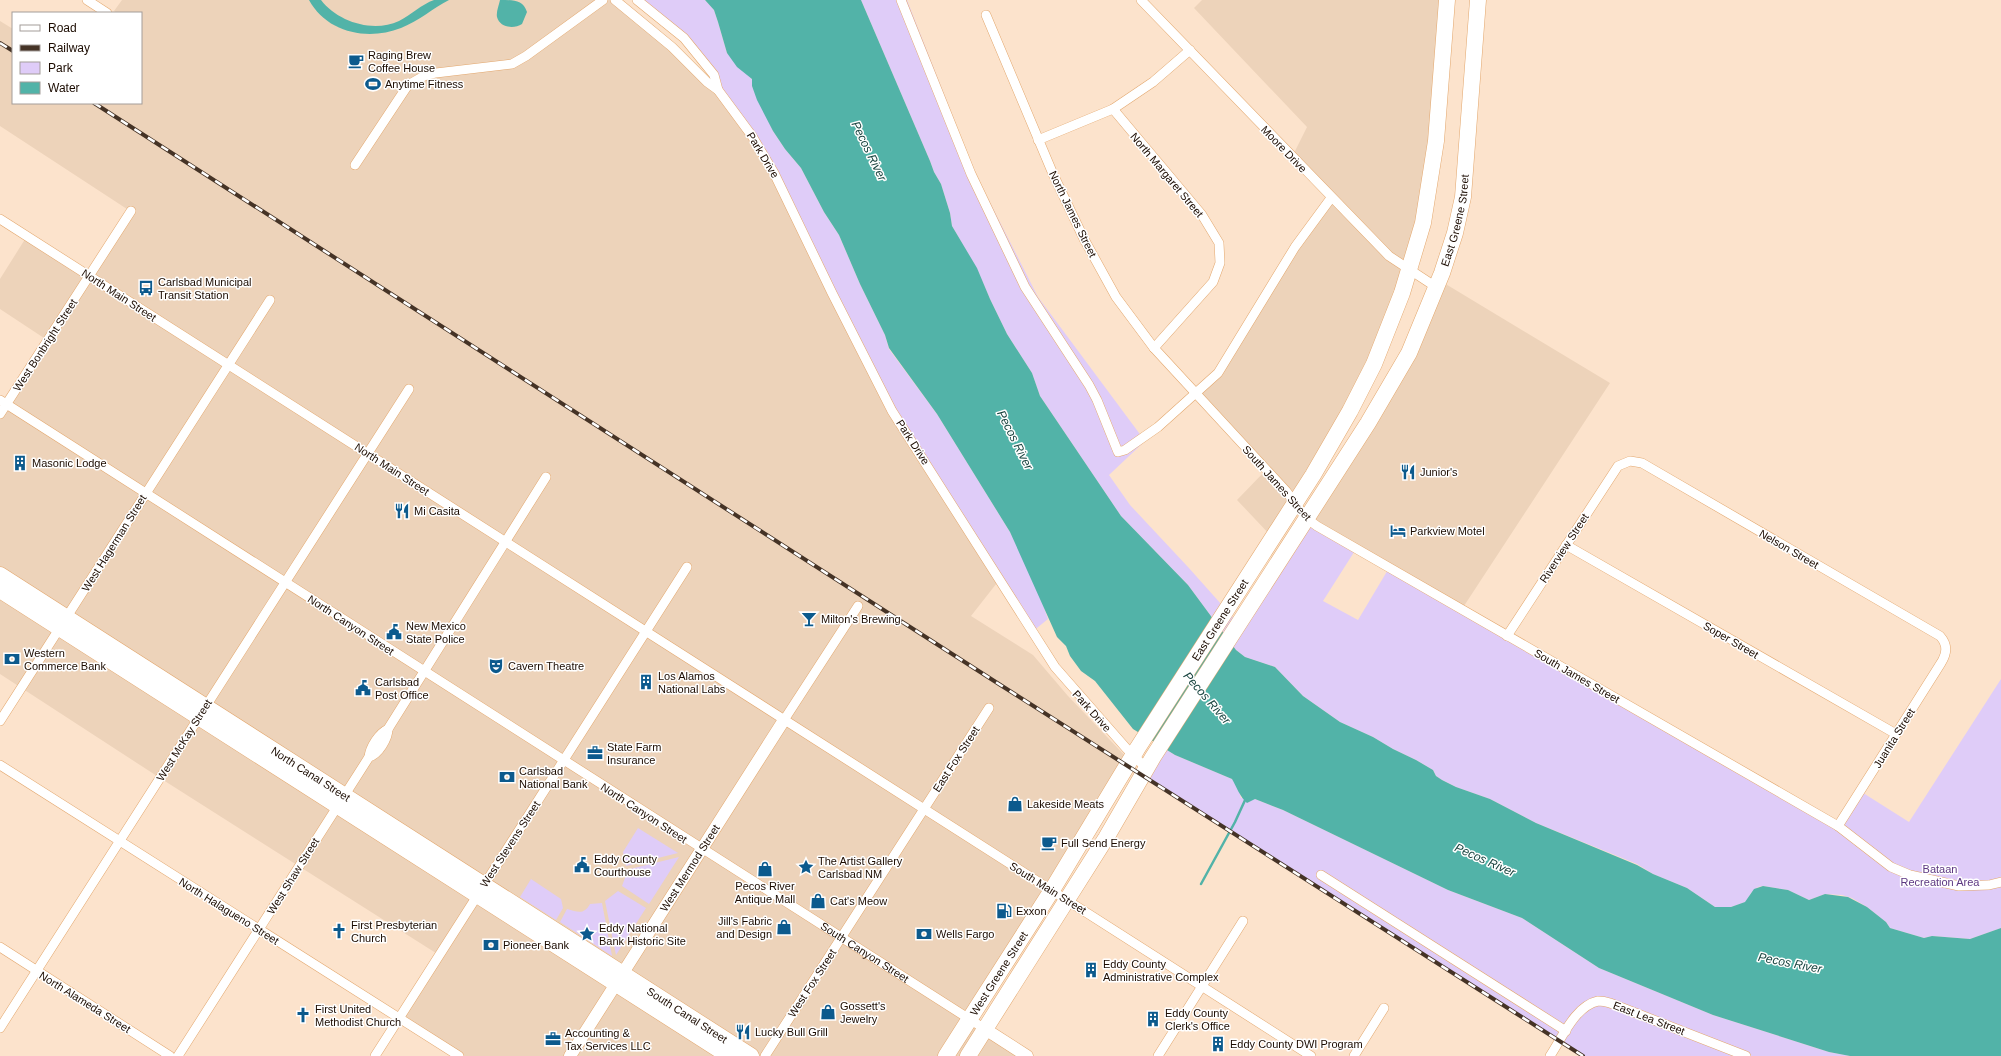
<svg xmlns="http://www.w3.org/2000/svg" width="2001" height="1056" font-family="Arial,sans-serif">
	<rect width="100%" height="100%" fill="#fce3cc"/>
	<!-- built -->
	<g fill="#edd3ba">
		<path d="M122,0H615L672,47L742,122L1000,579L971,616L1033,655L1068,696L1130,761L970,1019L1027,1056H459L399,1018L439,955L160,778L0,674V400L6,404L47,340L0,309V279L27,236L89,275L130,211L0,126V21L13,29V103H141V13H117L114,11Z"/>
		<path d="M1202,0H1447L1436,141L1387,332L1273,538L1237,500L1266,470L1195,394L1218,373L1331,198L1292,157L1307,127L1194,8Z"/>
		<path d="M1439,280L1610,383L1462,609L1306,518L1368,423Z"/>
	</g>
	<!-- green -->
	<g fill="#dfccf8">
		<path d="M637,0H705L714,10L718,22L727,53L752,79V86L773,131L785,149L801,168L824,212L839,235L860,284L885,335L889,349L937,414L1010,532L1036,585L1048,619L1032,632L892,411L774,173L684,38Z"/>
		<path d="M861,0H907L975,173L1038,297L1145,441L1109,475L1130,505L1188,567L1238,623L1306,518L1356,549L1323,601L1358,620L1389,568L1838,826L1860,791L1909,822L2001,679V928L1970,939L1932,936L1924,938L1890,928L1886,922L1867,907L1852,898L1842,895L1825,894L1809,900L1788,890L1763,886L1758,887L1751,893L1746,902L1731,907H1715L1687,888L1653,874L1637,864L1536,823L1490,799L1456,787L1442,780L1436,776L1433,770L1416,760L1393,749L1373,737L1340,722L1303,696L1275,667L1245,657L1236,650L1188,585L1121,516L1040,396L1032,373L1007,334L990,299L977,269L952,226L950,213L941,184L934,172L930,161Z"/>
		<path d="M1160,746L1175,755L1232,779L1238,786L1241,798L1255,799L1283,810L1448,890L1522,918L1599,968L1713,1015L1829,1052L1850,1056H1583L1143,775Z"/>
		<path d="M638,828L678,853L626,866L623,852Z"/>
		<path d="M679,857L649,904L622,886L625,878L626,870Z"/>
		<path d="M531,879L561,899L563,908L556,920L520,897Z"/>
		<path d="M618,891L646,908L616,955L605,901Z"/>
		<path d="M602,903L612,956L560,922L567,909C578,912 584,915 590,904Z"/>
	</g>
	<!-- water -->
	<g fill="#52b3a8">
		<path d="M309,0H321C338,22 373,33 399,21C411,15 422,4 434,0C438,0 445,0 449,0C433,8 419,21 401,28C368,41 327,33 309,0Z"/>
		<path d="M500,0C514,0 523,0 527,12L522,24C514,29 500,28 497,17C496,12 499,5 500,0Z"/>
		<path d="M705,0H861L930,161L934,172L941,184L950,213L952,226L977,268L990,299L1007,334L1032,373L1040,396L1121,516L1188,585L1236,650L1245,657L1275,667L1303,696L1340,722L1373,737L1393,749L1416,760L1433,770L1436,776L1442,780L1456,787L1490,799L1536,823L1637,865L1653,874L1687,888L1715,907H1731L1745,902L1754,889L1763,886L1788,890L1809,900L1825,894L1848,897L1867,907L1886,922L1890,928L1924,938L1932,936L1970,939L2001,928V1056H1850L1829,1052L1713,1015L1599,968L1522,918L1448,890L1283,810L1255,799L1247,803C1240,797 1236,786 1232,779L1175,755L1133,729L1095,681L1081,671L1070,656L1066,646L1057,637L1010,532L937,414L889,348L885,335L860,284L839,235L824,212L801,168L785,149L773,131L757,100L752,86V79L737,67L727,53L718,22L714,10Z"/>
	</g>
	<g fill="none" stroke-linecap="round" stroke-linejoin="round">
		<!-- stream -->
		<path stroke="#52b3a8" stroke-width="2.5" d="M1201,884L1235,822L1246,798"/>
		<defs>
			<g id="minor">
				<path d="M87,0L107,13"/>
				<path d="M615,0L672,47L707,82L718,90"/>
				<path d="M637,0L684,38L714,75L718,90L752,136L774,173L832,293L892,411L1055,667L1126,748L1146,768"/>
				<path d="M901,0L971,174L1025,287L1089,385L1097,400L1118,452L1125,450L1158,427L1218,373L1295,247L1331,198"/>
				<path d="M1141,0L1389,256L1436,287"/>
				<path d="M986,15L1053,174L1084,239L1116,297L1154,348L1286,491L1306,518L1317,526L1838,826L1891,867L1910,875L1959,886L1989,885L2001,882"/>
				<path d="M1113,109L1202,215L1219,243L1220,263L1213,282L1154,348"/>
				<path d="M1038,140L1113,109L1153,82L1190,50"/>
				<path d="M355,165L408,85L424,76L436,73L512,64L526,56L603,0"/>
				<path d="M0,219L1311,1056"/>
				<path id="s1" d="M0,400L985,1029"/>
				<path d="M0,414L131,211"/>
				<path d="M1566,545L1896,734"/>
				<path d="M1507,636L1618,466L1630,461L1642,463L1940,636C1948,645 1947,653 1941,663L1838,826"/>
				<path d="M784,720L858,606"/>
				<path d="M0,721L270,300"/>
				<path d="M369,757C379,754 388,738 388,729"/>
				<path d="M0,765L459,1056"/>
				<path d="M1321,875L1566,1031"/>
				<path d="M0,947L170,1056"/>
				<path d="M0,1028L409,389"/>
				<path d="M178,1056L369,757C370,747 379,733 388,729L546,477"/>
				<path d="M375,1056L687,567"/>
				<path d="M765,1056L989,708"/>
				<path d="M1158,1056L1243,921"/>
				<path d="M1354,1056L1384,1008"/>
				<path d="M1550,1056C1562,1038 1575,1006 1598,1001C1602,1001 1607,1002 1610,1003L1746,1056"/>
			</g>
			<g id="tertiary">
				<path d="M985,1029L1027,1056"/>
				<path id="s2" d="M570,1056L784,720"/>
			</g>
			<g id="trunk">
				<path id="s3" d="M0,575L751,1056"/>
				<path d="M0,590L729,1056"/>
				<path id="s4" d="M946,1056L1052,890L1137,749L1313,475L1350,411L1374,364L1402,293L1423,223L1436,141L1447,0"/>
				<path id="s5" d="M968,1056L1106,838L1153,757L1368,423L1409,353L1442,273L1455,233L1463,197L1478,0"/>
			</g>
		</defs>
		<!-- minor casing -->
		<use href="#minor" stroke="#e3a76d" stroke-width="10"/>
		<!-- tertiary casing -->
		<use href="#tertiary" stroke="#e3a76d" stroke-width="13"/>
		<!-- trunk casing -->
		<use href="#trunk" stroke="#e3a76d" stroke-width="17"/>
		<!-- minor -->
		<use href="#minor" stroke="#fff" stroke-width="9"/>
		<!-- tertiary -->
		<use href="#tertiary" stroke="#fff" stroke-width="12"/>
		<!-- trunk -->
		<use href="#trunk" stroke="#fff" stroke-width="16"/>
		<defs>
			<g id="rail">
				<path d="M0,43L13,51"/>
				<path d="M94,103L1002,686L1583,1056"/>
			</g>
		</defs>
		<!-- rail casing -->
		<use href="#rail" stroke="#453326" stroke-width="4"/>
		<!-- rail -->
		<use href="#rail" stroke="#fff" stroke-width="2.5" stroke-dasharray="8" stroke-linecap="butt"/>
	</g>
	<!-- icons -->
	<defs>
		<symbol id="cafe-bare" viewBox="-9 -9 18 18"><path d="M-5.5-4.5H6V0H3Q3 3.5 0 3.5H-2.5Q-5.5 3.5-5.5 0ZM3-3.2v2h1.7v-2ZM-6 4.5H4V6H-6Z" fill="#0c5a8d" stroke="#fff" stroke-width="2.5" paint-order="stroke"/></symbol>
		<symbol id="stadium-bare" viewBox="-9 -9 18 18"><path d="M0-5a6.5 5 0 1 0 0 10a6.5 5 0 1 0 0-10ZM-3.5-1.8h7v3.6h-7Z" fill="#0c5a8d" stroke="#fff" stroke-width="2.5" paint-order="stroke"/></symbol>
		<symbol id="bus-bare" viewBox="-9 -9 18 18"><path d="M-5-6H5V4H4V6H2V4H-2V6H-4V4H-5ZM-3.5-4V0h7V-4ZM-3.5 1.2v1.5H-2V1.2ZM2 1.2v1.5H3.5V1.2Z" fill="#0c5a8d" stroke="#fff" stroke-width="2.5" paint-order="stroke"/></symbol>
		<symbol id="building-bare" viewBox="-9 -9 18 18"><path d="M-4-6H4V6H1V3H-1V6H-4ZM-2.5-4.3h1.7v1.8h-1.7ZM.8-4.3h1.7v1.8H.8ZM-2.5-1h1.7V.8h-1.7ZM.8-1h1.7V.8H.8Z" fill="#0c5a8d" stroke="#fff" stroke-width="2.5" paint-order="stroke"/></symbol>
		<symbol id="restaurant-bare" viewBox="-9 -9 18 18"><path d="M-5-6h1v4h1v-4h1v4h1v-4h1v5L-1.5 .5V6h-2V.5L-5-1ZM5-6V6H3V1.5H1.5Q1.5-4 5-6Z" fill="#0c5a8d" stroke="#fff" stroke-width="2.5" paint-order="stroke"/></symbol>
		<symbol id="hotel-bare" viewBox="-9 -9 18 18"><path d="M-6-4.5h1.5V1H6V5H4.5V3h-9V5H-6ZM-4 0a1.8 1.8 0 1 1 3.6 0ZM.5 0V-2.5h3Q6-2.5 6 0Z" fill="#0c5a8d" stroke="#fff" stroke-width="2.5" paint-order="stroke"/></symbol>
		<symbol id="bar-bare" viewBox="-9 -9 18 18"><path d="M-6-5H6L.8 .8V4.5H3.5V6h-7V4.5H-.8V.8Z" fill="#0c5a8d" stroke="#fff" stroke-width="2.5" paint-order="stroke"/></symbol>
		<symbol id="civic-bare" viewBox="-9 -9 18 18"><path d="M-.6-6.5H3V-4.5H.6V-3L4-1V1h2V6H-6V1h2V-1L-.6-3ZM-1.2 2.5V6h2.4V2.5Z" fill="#0c5a8d" stroke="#fff" stroke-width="2.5" paint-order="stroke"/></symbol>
		<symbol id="bank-bare" viewBox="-9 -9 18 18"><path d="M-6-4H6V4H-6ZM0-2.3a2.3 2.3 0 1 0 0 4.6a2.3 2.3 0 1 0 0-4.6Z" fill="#0c5a8d" stroke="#fff" stroke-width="2.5" paint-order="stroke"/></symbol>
		<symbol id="theatre-bare" viewBox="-9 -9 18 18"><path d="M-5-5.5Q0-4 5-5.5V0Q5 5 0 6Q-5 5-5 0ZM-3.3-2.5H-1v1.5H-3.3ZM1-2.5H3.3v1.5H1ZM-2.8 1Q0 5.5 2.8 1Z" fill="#0c5a8d" stroke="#fff" stroke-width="2.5" paint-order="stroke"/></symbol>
		<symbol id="office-bare" viewBox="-9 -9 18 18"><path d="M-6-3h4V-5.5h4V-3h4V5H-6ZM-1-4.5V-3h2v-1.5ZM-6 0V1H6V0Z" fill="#0c5a8d" stroke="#fff" stroke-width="2.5" paint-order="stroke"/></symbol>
		<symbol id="shop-bare" viewBox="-9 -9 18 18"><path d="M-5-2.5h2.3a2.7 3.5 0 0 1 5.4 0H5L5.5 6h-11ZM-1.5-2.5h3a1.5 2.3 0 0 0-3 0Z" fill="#0c5a8d" stroke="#fff" stroke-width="2.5" paint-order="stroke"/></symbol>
		<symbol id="sight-bare" viewBox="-9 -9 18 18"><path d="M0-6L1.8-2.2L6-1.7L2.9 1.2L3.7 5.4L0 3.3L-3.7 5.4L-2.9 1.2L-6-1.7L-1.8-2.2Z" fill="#0c5a8d" stroke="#fff" stroke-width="2.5" paint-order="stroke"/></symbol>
		<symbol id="fuel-bare" viewBox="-9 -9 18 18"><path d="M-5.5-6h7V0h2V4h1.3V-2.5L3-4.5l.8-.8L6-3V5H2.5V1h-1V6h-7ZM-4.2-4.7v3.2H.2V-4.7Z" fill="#0c5a8d" stroke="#fff" stroke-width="2.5" paint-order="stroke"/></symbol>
		<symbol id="church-bare" viewBox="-9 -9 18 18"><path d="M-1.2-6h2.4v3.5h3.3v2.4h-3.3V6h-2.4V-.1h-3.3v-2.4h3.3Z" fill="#0c5a8d" stroke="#fff" stroke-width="2.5" paint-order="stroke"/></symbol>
	</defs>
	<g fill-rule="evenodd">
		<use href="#cafe-bare" x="345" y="50" width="22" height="22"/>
		<use href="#stadium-bare" x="362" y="73" width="22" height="22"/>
		<use href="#bus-bare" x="135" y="277" width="22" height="22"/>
		<use href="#building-bare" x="9" y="452" width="22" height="22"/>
		<use href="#restaurant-bare" x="1397" y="461" width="22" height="22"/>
		<use href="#restaurant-bare" x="391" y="500" width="22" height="22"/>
		<use href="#hotel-bare" x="1387" y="520" width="22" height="22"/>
		<use href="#bar-bare" x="798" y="608" width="22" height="22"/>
		<use href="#civic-bare" x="383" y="621" width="22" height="22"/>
		<use href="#bank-bare" x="1" y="648" width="22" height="22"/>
		<use href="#theatre-bare" x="485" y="655" width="22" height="22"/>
		<use href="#building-bare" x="635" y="671" width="22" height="22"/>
		<use href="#civic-bare" x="352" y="677" width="22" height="22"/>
		<use href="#office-bare" x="584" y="742" width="22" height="22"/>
		<use href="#bank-bare" x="496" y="766" width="22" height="22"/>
		<use href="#shop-bare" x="1004" y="793" width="22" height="22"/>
		<use href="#cafe-bare" x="1038" y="832" width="22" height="22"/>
		<use href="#civic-bare" x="571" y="854" width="22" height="22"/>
		<use href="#sight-bare" x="795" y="856" width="22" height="22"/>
		<use href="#shop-bare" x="754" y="858" width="22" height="22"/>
		<use href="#shop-bare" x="807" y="890" width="22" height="22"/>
		<use href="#fuel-bare" x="993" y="900" width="22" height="22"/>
		<use href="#shop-bare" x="773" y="916" width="22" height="22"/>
		<use href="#church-bare" x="328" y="920" width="22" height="22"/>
		<use href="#sight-bare" x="576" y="923" width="22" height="22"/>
		<use href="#bank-bare" x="913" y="923" width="22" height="22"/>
		<use href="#bank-bare" x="480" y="934" width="22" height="22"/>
		<use href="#building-bare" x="1080" y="959" width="22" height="22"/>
		<use href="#shop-bare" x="817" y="1001" width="22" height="22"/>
		<use href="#church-bare" x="292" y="1004" width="22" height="22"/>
		<use href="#building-bare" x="1142" y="1008" width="22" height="22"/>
		<use href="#restaurant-bare" x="732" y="1021" width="22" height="22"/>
		<use href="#office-bare" x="542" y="1028" width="22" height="22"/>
		<use href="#building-bare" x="1207" y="1033" width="22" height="22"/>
	</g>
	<g text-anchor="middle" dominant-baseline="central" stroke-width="3" stroke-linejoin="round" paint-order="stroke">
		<!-- poi labels -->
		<g font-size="11" fill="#1b0b00" stroke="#fff" text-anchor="start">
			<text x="368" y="55">Raging Brew<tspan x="368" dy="13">Coffee House</tspan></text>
			<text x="385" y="84">Anytime Fitness</text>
			<text x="158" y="282">Carlsbad Municipal<tspan x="158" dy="13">Transit Station</tspan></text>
			<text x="32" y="463">Masonic Lodge</text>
			<text x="1420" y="472">Junior's</text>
			<text x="414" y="511">Mi Casita</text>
			<text x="1410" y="531">Parkview Motel</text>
			<text x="821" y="619">Milton's Brewing</text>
			<text x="406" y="626">New Mexico<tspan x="406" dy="13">State Police</tspan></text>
			<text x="24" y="653">Western<tspan x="24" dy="13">Commerce Bank</tspan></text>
			<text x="508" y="666">Cavern Theatre</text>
			<text x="658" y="676">Los Alamos<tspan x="658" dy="13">National Labs</tspan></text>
			<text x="375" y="682">Carlsbad<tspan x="375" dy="13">Post Office</tspan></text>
			<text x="607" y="747">State Farm<tspan x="607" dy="13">Insurance</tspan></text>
			<text x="519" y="771">Carlsbad<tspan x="519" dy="13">National Bank</tspan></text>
			<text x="1027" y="804">Lakeside Meats</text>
			<text x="1061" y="843">Full Send Energy</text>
			<text x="594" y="859">Eddy County<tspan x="594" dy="13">Courthouse</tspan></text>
			<text x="818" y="861">The Artist Gallery<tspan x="818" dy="13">Carlsbad NM</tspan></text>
			<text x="765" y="886" text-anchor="middle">Pecos River<tspan x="765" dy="13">Antique Mall</tspan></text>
			<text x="830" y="901">Cat's Meow</text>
			<text x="1016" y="911">Exxon</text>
			<text x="772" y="921" text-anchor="end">Jill's Fabric<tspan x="772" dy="13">and Design</tspan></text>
			<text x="351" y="925">First Presbyterian<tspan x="351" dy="13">Church</tspan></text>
			<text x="599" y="928">Eddy National<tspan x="599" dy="13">Bank Historic Site</tspan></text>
			<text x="936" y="934">Wells Fargo</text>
			<text x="503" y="945">Pioneer Bank</text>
			<text x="1103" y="964">Eddy County<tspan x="1103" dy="13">Administrative Complex</tspan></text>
			<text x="840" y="1006">Gossett's<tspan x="840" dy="13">Jewelry</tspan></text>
			<text x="315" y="1009">First United<tspan x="315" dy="13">Methodist Church</tspan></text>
			<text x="1165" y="1013">Eddy County<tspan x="1165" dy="13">Clerk's Office</tspan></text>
			<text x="755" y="1032">Lucky Bull Grill</text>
			<text x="565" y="1033">Accounting &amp;<tspan x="565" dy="13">Tax Services LLC</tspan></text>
			<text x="1230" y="1044">Eddy County DWI Program</text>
		</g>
		<!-- street labels -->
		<g font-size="11" fill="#1b0b00" stroke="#fff">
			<text transform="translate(1284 149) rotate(46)">Moore Drive</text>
			<text transform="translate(763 155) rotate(59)">Park Drive</text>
			<text transform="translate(1167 175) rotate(50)">North Margaret Street</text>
			<text transform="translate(1073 214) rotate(64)">North James Street</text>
			<text stroke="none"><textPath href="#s5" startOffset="971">East Greene Street</textPath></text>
			<text transform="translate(119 295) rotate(33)">North Main Street</text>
			<text transform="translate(45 345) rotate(-57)">West Bonbright Street</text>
			<text transform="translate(913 442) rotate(57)">Park Drive</text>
			<text transform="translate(392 469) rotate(33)">North Main Street</text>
			<text transform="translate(1277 483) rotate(48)">South James Street</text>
			<text transform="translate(114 543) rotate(-58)">West Hagerman Street</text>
			<text transform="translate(1564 548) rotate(-57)">Riverview Street</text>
			<text transform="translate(1789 549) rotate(30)">Nelson Street</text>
			<text stroke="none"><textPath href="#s4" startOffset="515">East Greene Street</textPath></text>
			<text transform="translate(351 625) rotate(33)">North Canyon Street</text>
			<text transform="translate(1731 640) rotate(30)">Soper Street</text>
			<text transform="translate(1577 676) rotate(30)">South James Street</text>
			<text transform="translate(1092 711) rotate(48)">Park Drive</text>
			<text transform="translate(1894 738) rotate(-58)">Juanita Street</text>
			<text transform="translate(184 740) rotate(-58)">West McKay Street</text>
			<text transform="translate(956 759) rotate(-57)">East Fox Street</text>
			<text stroke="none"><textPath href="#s3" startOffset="369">North Canal Street</textPath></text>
			<text transform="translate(644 813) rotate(33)">North Canyon Street</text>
			<text transform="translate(510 844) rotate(-57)">West Stevens Street</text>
			<text stroke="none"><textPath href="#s2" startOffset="223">West Mermod Street</textPath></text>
			<text transform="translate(293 876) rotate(-58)">West Shaw Street</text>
			<text transform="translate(1048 888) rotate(32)">South Main Street</text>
			<text transform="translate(229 911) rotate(32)">North Halagueno Street</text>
			<text stroke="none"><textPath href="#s1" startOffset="1026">South Canyon Street</textPath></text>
			<text stroke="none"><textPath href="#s4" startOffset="98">West Greene Street</textPath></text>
			<text transform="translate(812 983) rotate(-57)">West Fox Street</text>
			<text transform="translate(85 1002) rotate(32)">North Alameda Street</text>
			<text stroke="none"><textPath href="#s3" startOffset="816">South Canal Street</textPath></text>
			<text transform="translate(1649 1018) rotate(21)">East Lea Street</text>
		</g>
		<!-- park labels -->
		<g font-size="11" fill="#5c3781" stroke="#fff">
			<text x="1940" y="869">Bataan<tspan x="1940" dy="13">Recreation Area</tspan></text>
		</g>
		<!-- water labels -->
		<g font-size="12" font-style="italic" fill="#18443f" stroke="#fff">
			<text transform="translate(869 151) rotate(64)">Pecos River</text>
			<text transform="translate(1015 440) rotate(63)">Pecos River</text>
			<text transform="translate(1207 698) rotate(49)">Pecos River</text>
			<text transform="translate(1485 860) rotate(24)">Pecos River</text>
			<text transform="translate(1790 963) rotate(11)">Pecos River</text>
		</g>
	</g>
	<!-- legend -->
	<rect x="12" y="12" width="130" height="92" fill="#ffffff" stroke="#a49d99"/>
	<rect x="20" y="25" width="20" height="6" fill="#ffffff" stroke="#a49d99"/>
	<text x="48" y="32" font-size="12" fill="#1b0b00">Road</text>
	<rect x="20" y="45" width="20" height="6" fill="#453326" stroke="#a49d99"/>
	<text x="48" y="52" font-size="12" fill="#1b0b00">Railway</text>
	<rect x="20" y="62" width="20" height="12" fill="#dfccf8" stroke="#a49d99"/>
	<text x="48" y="72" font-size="12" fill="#1b0b00">Park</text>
	<rect x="20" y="82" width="20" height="12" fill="#52b3a8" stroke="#a49d99"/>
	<text x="48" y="92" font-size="12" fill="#1b0b00">Water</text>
</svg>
